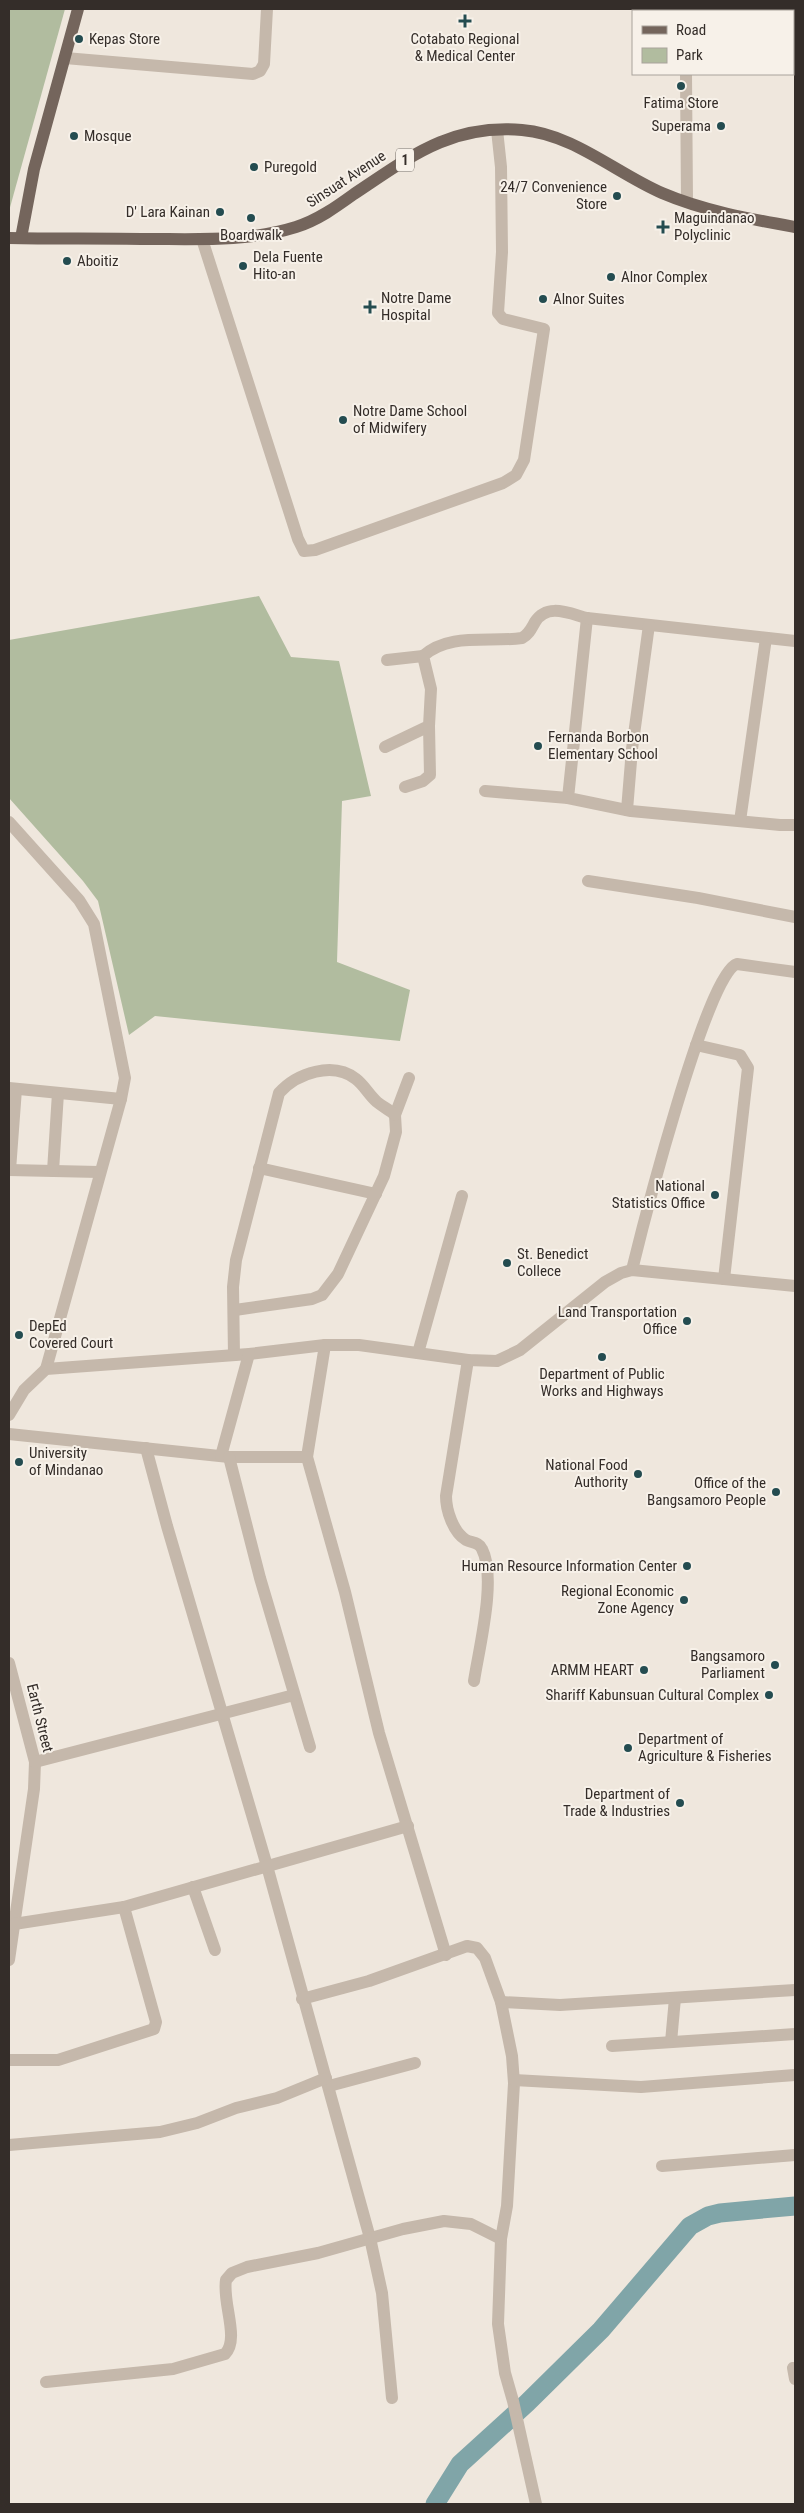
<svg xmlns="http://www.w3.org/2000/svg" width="804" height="2513" font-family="'Roboto Condensed',sans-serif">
	<rect width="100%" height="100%" fill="#efe7dd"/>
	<!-- green -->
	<g fill="#b1bc9f">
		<path d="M9,9H65L9,211Z"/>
		<path d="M259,596L291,657L339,661L371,796L342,801L337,962L410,990L400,1041L155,1016L129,1035L98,901L83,881L9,798V640Z"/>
	</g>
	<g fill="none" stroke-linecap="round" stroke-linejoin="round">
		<!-- river -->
		<path stroke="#80a5a8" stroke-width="19" d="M435,2504L460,2464L527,2403L601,2330L690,2226L708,2216L720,2213L795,2206"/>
		<!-- minor -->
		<g stroke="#c5b8ab" stroke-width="12">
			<path d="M686,9V11"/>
			<path d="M65,58L253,74L260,71L264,64L267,9"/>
			<path d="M686,74L687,202"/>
			<path d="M202,239L298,539L304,551L315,550L503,483L516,475L524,460L544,329L503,319L498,313L502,252L501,167L497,130"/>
			<path d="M587,618L568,798L631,811L780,825H795"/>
			<path d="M387,660L423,656"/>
			<path d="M385,747L429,726L431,689L423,656C450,632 489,643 522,638C529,634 531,629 535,622C547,603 568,613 587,618L795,641"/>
			<path d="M405,787L423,781L430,775L429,726"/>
			<path d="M485,791L568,798"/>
			<path d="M627,810L632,749L649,625"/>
			<path d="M740,821L766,638"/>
			<path d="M9,822L79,900L94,924L125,1078L121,1099L46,1369"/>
			<path d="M588,881L698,898L795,917"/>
			<path d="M696,1045L740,1055L748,1068L724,1279"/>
			<path d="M9,1088L121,1099"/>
			<path d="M259,1168L376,1194"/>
			<path d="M9,1170L99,1172"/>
			<path d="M10,1170L16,1089"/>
			<path d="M53,1171L58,1093"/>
			<path d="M632,1270C642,1229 707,972 737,964L795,972"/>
			<path d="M235,1310L312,1299L322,1295L338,1274L384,1176L396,1132L395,1115L409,1078"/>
			<path d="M325,1345L307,1457L345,1592L379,1733L446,1955"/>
			<path d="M418,1353L462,1196"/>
			<path d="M234,1355L233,1287L236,1260L279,1093C297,1073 333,1061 356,1079C364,1085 369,1095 377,1102C383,1107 390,1110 395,1115"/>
			<path d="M468,1360L446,1496C446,1510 453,1532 466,1540C472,1543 479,1542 482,1549C497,1578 479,1648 474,1681"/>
			<path d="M9,1415L24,1390L46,1369L249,1354L325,1345H359L468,1360L497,1361L520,1350L605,1282L621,1273L632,1270L795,1286"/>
			<path d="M9,1434L229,1457H307"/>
			<path d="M146,1448L167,1526L267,1866L370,2238L382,2293L392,2398"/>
			<path d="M221,1456L249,1354"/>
			<path d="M229,1457L260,1578L310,1747"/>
			<path d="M9,1663L35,1762L34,1789L9,1960"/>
			<path d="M35,1762L294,1695"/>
			<path d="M193,1887L215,1950"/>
			<path d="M14,1924L124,1907L408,1826"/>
			<path d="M302,1999L369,1981L467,1946L477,1948L485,1958L501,2002L512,2056L514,2083L507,2206L501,2239L498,2324L505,2373L513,2401L536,2504"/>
			<path d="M501,2002L560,2005L795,1990"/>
			<path d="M671,2042L675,1998"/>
			<path d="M612,2046L795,2034"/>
			<path d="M9,2060H58L154,2029L156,2022L124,1907"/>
			<path d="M514,2080L641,2087L795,2075"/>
			<path d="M329,2086L415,2063"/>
			<path d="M9,2145L160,2132L197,2123L236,2108L277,2098L326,2078"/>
			<path d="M662,2166L795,2155"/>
			<path d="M793,2368L795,2379"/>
			<path d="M46,2382L173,2369L225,2354C240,2339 222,2303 226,2280L232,2273L247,2267L318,2253L403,2229L444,2221L471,2224L501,2239"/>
		</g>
		<!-- major -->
		<g stroke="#74655c" stroke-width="12">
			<path d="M9,238C55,239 101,238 147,239C197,239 248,242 296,227C318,220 336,207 354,194C410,157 450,124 522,130C573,134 616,173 662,193C704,211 750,219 795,227"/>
			<path d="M21,238L34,169L78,9"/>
		</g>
	</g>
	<!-- markers -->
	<g fill="#244c50" stroke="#f7f1e9" stroke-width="2">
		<path d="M462.5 13.5h5v5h5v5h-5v5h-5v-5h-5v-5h5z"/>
		<circle cx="79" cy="39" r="5"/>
		<circle cx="681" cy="86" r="5"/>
		<circle cx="721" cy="126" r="5"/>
		<circle cx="74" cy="136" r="5"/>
		<circle cx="254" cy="167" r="5"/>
		<circle cx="617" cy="196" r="5"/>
		<circle cx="220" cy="212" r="5"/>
		<circle cx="251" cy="218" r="5"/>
		<path d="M660.5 219.5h5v5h5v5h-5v5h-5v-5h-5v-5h5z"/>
		<circle cx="67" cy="261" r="5"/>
		<circle cx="243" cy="266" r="5"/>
		<circle cx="611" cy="277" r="5"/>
		<circle cx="543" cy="299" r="5"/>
		<path d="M367.5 299.5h5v5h5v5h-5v5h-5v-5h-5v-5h5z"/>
		<circle cx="343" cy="420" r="5"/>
		<circle cx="538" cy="746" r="5"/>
		<circle cx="715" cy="1195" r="5"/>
		<circle cx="507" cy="1263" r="5"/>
		<circle cx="687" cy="1321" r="5"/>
		<circle cx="19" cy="1335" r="5"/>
		<circle cx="602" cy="1357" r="5"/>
		<circle cx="19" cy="1462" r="5"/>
		<circle cx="638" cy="1474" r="5"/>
		<circle cx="776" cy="1492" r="5"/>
		<circle cx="687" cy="1566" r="5"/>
		<circle cx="684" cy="1600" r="5"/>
		<circle cx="775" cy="1665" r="5"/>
		<circle cx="644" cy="1670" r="5"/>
		<circle cx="769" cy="1695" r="5"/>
		<circle cx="628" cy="1748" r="5"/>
		<circle cx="680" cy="1803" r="5"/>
	</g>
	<g text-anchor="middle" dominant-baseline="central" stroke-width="4" stroke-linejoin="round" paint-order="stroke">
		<!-- shield labels -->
		<rect fill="#f7f1e9" stroke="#6e6863" stroke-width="1" x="396" y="148.5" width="18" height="23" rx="4"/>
		<g font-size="14" font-weight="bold" fill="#342d29">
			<text x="405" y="160">1</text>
		</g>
		<!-- poi labels -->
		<g font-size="15" fill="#342d29" stroke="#f7f1e9" text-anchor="start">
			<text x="89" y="39">Kepas Store</text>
			<text x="465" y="39" text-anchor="middle">Cotabato Regional<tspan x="465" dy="17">&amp; Medical Center</tspan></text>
			<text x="681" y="103" text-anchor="middle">Fatima Store</text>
			<text x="711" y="126" text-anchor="end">Superama</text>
			<text x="84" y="136">Mosque</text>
			<text x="264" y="167">Puregold</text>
			<text x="607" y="187" text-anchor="end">24/7 Convenience<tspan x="607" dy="17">Store</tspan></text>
			<text x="210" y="212" text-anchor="end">D' Lara Kainan</text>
			<text x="674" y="218">Maguindanao<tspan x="674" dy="17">Polyclinic</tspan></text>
			<text x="251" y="235" text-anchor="middle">Boardwalk</text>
			<text x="253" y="257">Dela Fuente<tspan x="253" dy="17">Hito-an</tspan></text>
			<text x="77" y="261">Aboitiz</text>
			<text x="621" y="277">Alnor Complex</text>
			<text x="381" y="298">Notre Dame<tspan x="381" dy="17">Hospital</tspan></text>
			<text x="553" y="299">Alnor Suites</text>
			<text x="353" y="411">Notre Dame School<tspan x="353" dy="17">of Midwifery</tspan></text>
			<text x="548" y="737">Fernanda Borbon<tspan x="548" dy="17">Elementary School</tspan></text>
			<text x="705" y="1186" text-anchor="end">National<tspan x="705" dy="17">Statistics Office</tspan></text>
			<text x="517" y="1254">St. Benedict<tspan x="517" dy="17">Collece</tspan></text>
			<text x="677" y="1312" text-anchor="end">Land Transportation<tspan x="677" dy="17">Office</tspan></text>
			<text x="29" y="1326">DepEd<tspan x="29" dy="17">Covered Court</tspan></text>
			<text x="602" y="1374" text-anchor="middle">Department of Public<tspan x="602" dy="17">Works and Highways</tspan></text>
			<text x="29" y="1453">University<tspan x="29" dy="17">of Mindanao</tspan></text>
			<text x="628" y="1465" text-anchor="end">National Food<tspan x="628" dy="17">Authority</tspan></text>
			<text x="766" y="1483" text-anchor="end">Office of the<tspan x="766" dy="17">Bangsamoro People</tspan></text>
			<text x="677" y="1566" text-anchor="end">Human Resource Information Center</text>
			<text x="674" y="1591" text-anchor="end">Regional Economic<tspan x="674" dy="17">Zone Agency</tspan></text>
			<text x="765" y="1656" text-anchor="end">Bangsamoro<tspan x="765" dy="17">Parliament</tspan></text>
			<text x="634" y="1670" text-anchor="end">ARMM HEART</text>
			<text x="759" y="1695" text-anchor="end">Shariff Kabunsuan Cultural Complex</text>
			<text x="638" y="1739">Department of<tspan x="638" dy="17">Agriculture &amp; Fisheries</tspan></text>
			<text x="670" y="1794" text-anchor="end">Department of<tspan x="670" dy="17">Trade &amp; Industries</tspan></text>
		</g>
		<!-- street labels -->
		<g font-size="15" fill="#342d29" stroke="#f7f1e9">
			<text transform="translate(346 179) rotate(-33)">Sinsuat Avenue</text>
			<text transform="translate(40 1718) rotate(76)">Earth Street</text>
		</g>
	</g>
	<!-- border -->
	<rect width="804" height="2513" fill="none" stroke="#342d29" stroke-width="20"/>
	<!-- legend -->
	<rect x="632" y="10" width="162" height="65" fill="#f7f1e9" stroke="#a9a39c"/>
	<rect x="642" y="26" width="25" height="8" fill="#74655c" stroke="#a9a39c"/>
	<text x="676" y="35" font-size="15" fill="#342d29">Road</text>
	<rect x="642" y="48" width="25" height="15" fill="#b1bc9f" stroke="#a9a39c"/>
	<text x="676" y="60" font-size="15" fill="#342d29">Park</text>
</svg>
